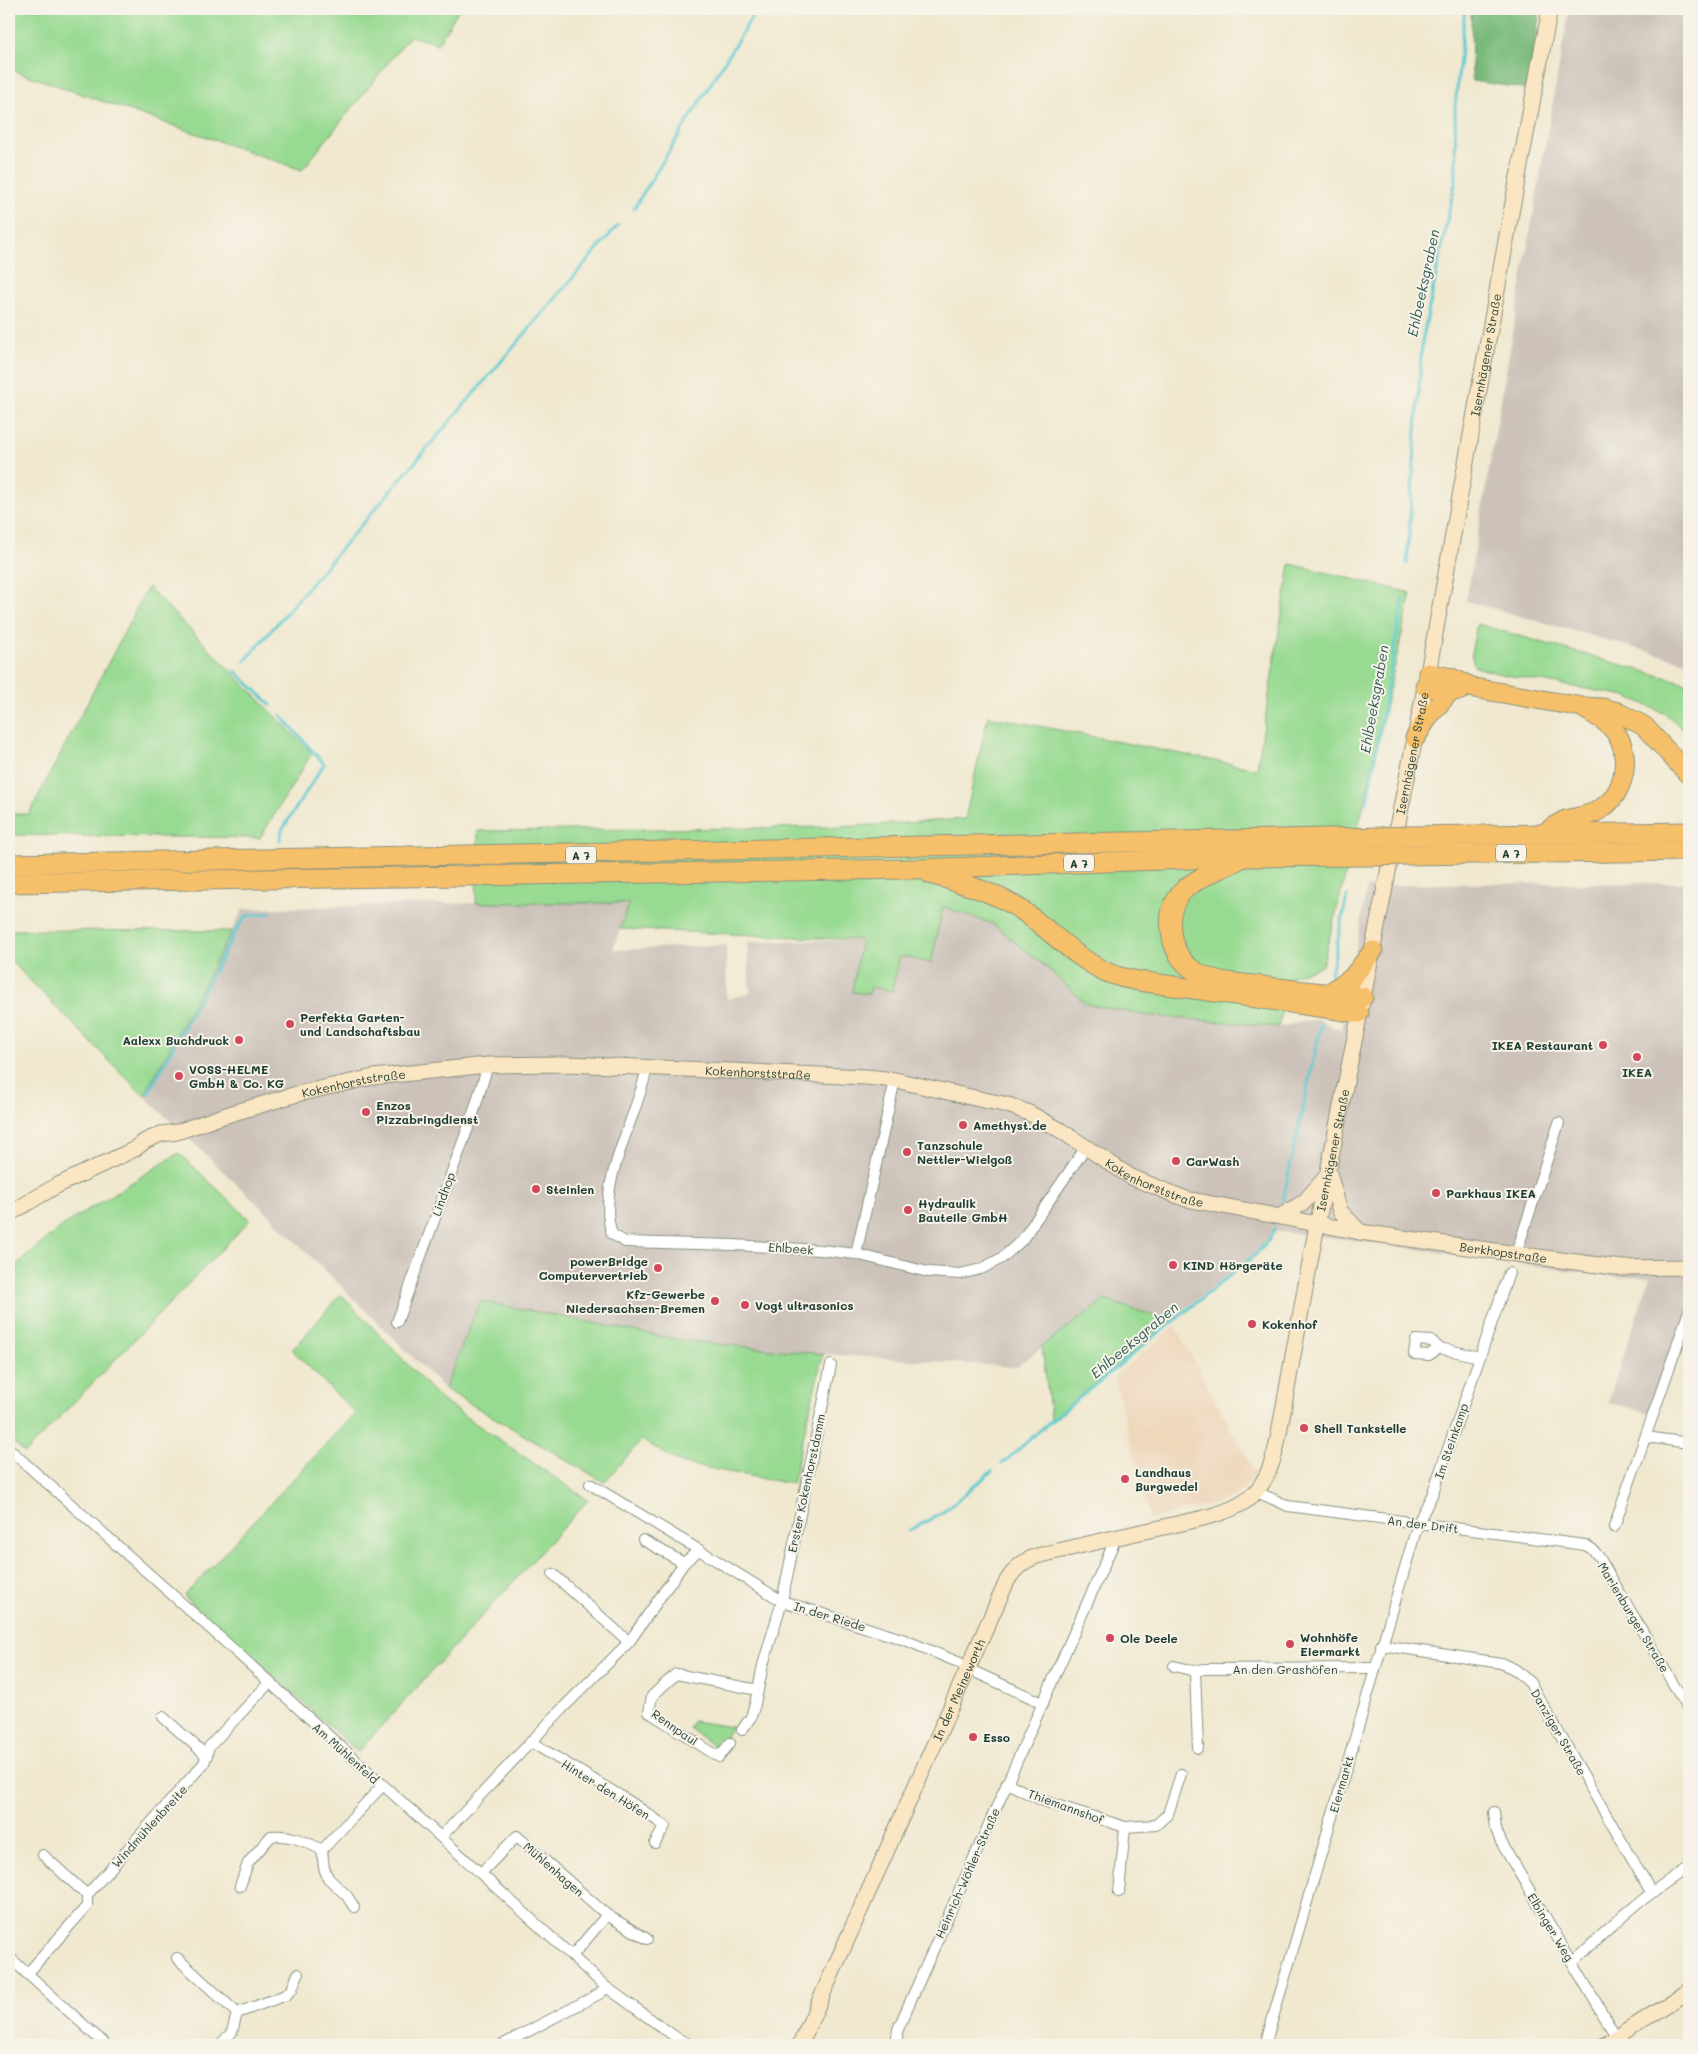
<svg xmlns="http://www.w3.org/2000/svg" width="1698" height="2054" font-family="Mali,sans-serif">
	<rect width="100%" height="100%" fill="#f7f3e8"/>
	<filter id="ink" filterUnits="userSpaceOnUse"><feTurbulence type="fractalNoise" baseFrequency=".02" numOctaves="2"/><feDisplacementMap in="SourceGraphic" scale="10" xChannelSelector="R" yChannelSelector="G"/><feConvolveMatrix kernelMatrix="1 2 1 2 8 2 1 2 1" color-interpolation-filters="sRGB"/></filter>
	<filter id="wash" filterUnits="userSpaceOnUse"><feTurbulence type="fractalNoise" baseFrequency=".0096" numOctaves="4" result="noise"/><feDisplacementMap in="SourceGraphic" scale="20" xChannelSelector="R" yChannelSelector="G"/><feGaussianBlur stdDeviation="1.12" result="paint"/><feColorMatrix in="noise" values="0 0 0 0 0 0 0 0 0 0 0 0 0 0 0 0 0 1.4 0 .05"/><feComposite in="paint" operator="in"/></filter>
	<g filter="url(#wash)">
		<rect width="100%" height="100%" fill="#f0e8cf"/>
		<!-- built -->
		<path fill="#eed7bb" d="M1175,1326L1256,1475L1235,1496L1222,1502L1150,1519L1114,1376Z"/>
		<!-- industrial -->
		<g fill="#ccc2b9">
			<path d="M1569,9H1681L1689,11V663L1466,601Z"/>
			<path d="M1689,883V1342L1649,1413L1608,1402L1650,1277H1615L1345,1239L1272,1231L1267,1240L1254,1253L1170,1321L1105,1300L1016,1367L823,1354L685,1341L480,1301L445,1389L265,1211L144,1096L243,909L476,903H629L613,950L726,945L727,999L750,993L747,942L861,940L871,987L899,956L930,963L943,907L993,924L1045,966L1143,1015L1278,1027L1318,1019L1341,1031L1367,887L1432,884Z"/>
		</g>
		<!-- green -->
		<g fill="#97da91" stroke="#5b8c62">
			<path d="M9,9H459L438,44L410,36L302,170L9,69Z"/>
			<path d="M1290,564L1411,593L1364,804L1322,966L1292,976L1278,1027L1143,1015L1086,1004L1045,966L993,924L943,907L931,963L900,956L892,991L871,987L869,994L852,992L861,940L620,929L629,903H476L478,831L840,827L965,819L988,716L1257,769Z"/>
			<path d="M148,587L312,753L260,838L9,835V814H29Z"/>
			<path d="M1477,624L1689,684L1688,734L1666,714L1626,696L1501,674L1475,667L1471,653Z"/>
			<path d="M9,930L232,931L144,1096L9,959Z"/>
			<path d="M179,1153L250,1220L25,1453L9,1438V1271L62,1226Z"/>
			<path d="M341,1294L441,1400L588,1500L358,1752L184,1596L355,1413L292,1350Z"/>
			<path d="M1105,1300L1170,1321L1051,1420L1042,1346Z"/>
			<path d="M480,1301L685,1341L823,1354L792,1484L681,1463L642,1440L604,1482L445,1389Z"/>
			<path d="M693,1721L732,1727L718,1749L689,1728Z"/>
		</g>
		<!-- forest -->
		<path fill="#79ba7b" stroke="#4c7c58" d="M1471,9H1540L1528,89L1472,81Z"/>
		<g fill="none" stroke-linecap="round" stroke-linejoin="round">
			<!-- stream -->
			<g stroke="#5dcad2" stroke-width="3">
				<path d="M634,208L757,9"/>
				<path d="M1407,564L1422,342L1456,178L1455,107L1465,9"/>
				<path d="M245,661L618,225"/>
				<path d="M235,671L271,705"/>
				<path d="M1367,802L1403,599"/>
				<path d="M280,840L282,830L324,764L281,715"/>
				<path d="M1329,983L1347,896"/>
				<path d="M148,1094L236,930L246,916L270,913"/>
				<path d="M1283,1200L1321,1024"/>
				<path d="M1002,1464L1046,1425L1256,1254L1268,1241L1275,1229"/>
				<path d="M908,1531L942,1513L992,1471"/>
			</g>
		</g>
	</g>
	<g filter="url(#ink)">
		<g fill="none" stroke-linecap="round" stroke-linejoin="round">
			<defs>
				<g id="minor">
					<path d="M647,1067C638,1117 595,1185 612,1234L625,1242L733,1245L821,1250L856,1254L928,1272L960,1274L981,1269L1002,1258L1022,1240L1086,1147"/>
					<path d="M856,1254L895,1080"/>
					<path d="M1516,1254L1559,1123"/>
					<path d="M397,1322L473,1114L488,1065"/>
					<path d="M1439,1348L1429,1355L1414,1354L1416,1340L1432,1341L1439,1348L1480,1357"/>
					<path d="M1646,1437L1689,1443"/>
					<path d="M9,1449L223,1640L606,1987L677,2038L691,2045"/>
					<path d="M590,1484L699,1550"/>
					<path d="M1255,1491L1288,1506L1585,1545L1592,1549L1599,1557L1689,1711"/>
					<path d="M1614,1527L1689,1311"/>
					<path d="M643,1540L684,1563L699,1550L782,1601L905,1640L960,1663L968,1669L1043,1703"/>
					<path d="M553,1574L629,1642"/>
					<path d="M1381,1645L1501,1663L1516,1670L1530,1683L1651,1892"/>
					<path d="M1174,1666L1195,1671"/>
					<path d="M163,1717L207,1756"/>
					<path d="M742,1730L751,1717L755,1704L763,1665L782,1601L831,1365"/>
					<path d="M531,1742L632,1803L665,1826L655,1843"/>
					<path d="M730,1743L719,1757L649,1712L652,1696L676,1674L758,1690"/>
					<path d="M1198,1748L1195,1671L1204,1669L1374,1668"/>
					<path d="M1007,1783L1041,1800L1125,1827L1156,1825L1168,1814L1181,1774"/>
					<path d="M1494,1812L1496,1829L1501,1842L1617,2038"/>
					<path d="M441,1837L560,1711L629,1642L684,1563"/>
					<path d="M322,1850L382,1786"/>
					<path d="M43,1855L87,1895"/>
					<path d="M481,1873L517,1836L607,1915L572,1956"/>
					<path d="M240,1886L248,1863L271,1836C290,1834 305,1841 322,1850L324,1868L328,1878L347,1896L354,1907"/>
					<path d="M1119,1892L1125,1827"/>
					<path d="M607,1915L647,1939"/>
					<path d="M9,1957L106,2045"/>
					<path d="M177,1958L237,2013L286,1995L292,1989L298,1974"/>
					<path d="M1573,1962C1611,1926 1644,1895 1689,1867"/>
					<path d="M27,1974L87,1906V1895L204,1763L209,1747L269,1683"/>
					<path d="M220,2045L232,2032L237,2013"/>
					<path d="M502,2045L601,1993L606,1987"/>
					<path d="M896,2045L898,2029L1116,1538"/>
					<path d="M1265,2045L1418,1523L1432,1495L1509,1273"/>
				</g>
				<g id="secondary">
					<path d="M1329,1173L1340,1211L1360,1232"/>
					<path id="s1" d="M9,1214L56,1186L135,1149L145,1141L161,1134L177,1132L223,1116L297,1094L373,1077L488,1065L567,1064L866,1077L895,1080L979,1099L1008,1105L1029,1113L1060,1130L1131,1177L1186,1199L1360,1232L1553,1259L1622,1268L1689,1267"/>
					<path d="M1281,1216L1304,1202L1326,1177"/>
					<path id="s2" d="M800,2045L1007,1581C1015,1568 1023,1561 1037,1556C1079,1546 1121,1536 1164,1527C1188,1521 1223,1516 1244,1502C1264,1489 1272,1466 1277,1444L1312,1251L1428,673L1511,213L1550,9"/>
					<path d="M1605,2045L1689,1991"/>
				</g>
				<g id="motorway">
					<path d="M1428,673L1451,678L1474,688L1582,707L1602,708L1617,712L1644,726L1689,775"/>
					<path d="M1425,686L1450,691L1461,690"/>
					<path d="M1415,738L1429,716L1450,691"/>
					<path d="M1546,832C1552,828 1559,823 1566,820C1577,817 1589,816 1599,810C1626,794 1633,753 1613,729C1605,720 1594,715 1585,709"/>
					<path d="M1408,836L1689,832"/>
					<path d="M1405,855L1689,851"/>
					<path d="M1238,860C1207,876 1165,886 1171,930C1172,946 1180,962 1195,971C1213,983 1240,983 1261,986C1295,990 1329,994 1363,997"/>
					<path d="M9,864C466,859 924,842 1381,837"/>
					<path d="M930,874C960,883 989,890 1015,906C1046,925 1070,954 1102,970C1115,977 1131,980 1146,982L1359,1013"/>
					<path d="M9,883L914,869L1244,857L1378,856"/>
					<path d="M1328,994L1352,978L1373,951"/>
				</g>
			</defs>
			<!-- minor casing -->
			<use href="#minor" stroke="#889282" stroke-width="12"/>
			<!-- secondary casing -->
			<use href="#secondary" stroke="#889282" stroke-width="17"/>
			<!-- motorway casing -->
			<use href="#motorway" stroke="#889282" stroke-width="21"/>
			<!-- minor -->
			<use href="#minor" stroke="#fff" stroke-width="10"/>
			<!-- secondary -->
			<use href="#secondary" stroke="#fbe6c4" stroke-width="15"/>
			<!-- motorway -->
			<use href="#motorway" stroke="#f6c06b" stroke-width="19"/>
			<defs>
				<g id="motorway-bridge">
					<path d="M1381,837L1408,836"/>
					<path d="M1378,856L1405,855"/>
				</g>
			</defs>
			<!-- motorway-bridge casing -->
			<use href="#motorway-bridge" stroke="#889282" stroke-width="21" stroke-linecap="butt"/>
			<!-- motorway-bridge -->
			<use href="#motorway-bridge" stroke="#f6c06b" stroke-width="19"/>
		</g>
	</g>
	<!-- markers -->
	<g fill="#d1495b" stroke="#f7f3e8" stroke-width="2">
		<circle cx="290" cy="1024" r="5"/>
		<circle cx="239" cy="1040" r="5"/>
		<circle cx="1603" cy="1045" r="5"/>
		<circle cx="1637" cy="1057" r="5"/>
		<circle cx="179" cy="1076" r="5"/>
		<circle cx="366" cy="1112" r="5"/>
		<circle cx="963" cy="1125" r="5"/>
		<circle cx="907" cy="1152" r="5"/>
		<circle cx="1176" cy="1161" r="5"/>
		<circle cx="536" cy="1189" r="5"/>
		<circle cx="1436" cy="1193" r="5"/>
		<circle cx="908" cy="1210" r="5"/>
		<circle cx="1173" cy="1265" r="5"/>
		<circle cx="658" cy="1268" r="5"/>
		<circle cx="715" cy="1301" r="5"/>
		<circle cx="745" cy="1305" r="5"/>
		<circle cx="1252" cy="1324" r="5"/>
		<circle cx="1304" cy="1428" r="5"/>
		<circle cx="1125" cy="1479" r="5"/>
		<circle cx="1110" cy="1638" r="5"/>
		<circle cx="1290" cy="1644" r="5"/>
		<circle cx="973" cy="1737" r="5"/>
	</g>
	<g text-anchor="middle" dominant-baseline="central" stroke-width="4" stroke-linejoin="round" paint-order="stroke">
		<!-- shield labels -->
		<g fill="#f7f3e8" stroke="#60746a" stroke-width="1">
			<rect x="1496" y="844.5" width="30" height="17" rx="4"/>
			<rect x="566" y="846.5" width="30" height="17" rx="4"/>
			<rect x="1064" y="854.5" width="30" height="17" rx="4"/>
		</g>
		<g font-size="11" font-weight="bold" fill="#1f3d34">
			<text x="1511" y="853">A 7</text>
			<text x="581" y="855">A 7</text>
			<text x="1079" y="863">A 7</text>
		</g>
		<!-- street labels -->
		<g font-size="12" fill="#1f3d34" stroke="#f7f3e8">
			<text stroke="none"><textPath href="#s2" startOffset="1940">Isernhägener Straße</textPath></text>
			<text stroke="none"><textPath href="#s2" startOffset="1535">Isernhägener Straße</textPath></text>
			<text stroke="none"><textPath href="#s1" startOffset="778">Kokenhorststraße</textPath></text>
			<text stroke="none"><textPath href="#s1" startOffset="372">Kokenhorststraße</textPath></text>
			<text stroke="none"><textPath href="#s2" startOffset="1130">Isernhägener Straße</textPath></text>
			<text stroke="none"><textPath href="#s1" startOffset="1198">Kokenhorststraße</textPath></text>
			<text transform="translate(443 1194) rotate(-70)">Lindhop</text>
			<text transform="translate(791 1248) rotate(4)">Ehlbeek</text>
			<text stroke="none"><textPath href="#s1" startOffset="1555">Berkhopstraße</textPath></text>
			<text transform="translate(1451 1441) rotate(-71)">Im Steinkamp</text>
			<text transform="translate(806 1483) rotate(-78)">Erster Kokenhorstdamm</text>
			<text transform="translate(1423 1524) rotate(7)">An der Drift</text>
			<text transform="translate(830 1616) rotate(17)">In der Riede</text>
			<text transform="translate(1634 1617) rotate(59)">Marienburger Straße</text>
			<text x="1285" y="1669">An den Grashöfen</text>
			<text stroke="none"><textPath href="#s2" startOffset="389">In der Meineworth</textPath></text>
			<text transform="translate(675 1727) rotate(35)">Rennpaul</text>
			<text transform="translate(1559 1732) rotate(60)">Danziger Straße</text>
			<text transform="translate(346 1753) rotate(42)">Am Mühlenfeld</text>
			<text transform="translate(1341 1784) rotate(-74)">Eiermarkt</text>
			<text transform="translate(606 1789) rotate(32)">Hinter den Höfen</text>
			<text transform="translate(1066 1806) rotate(20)">Thiemannshof</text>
			<text transform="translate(149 1826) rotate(-48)">Windmühlenbreite</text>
			<text transform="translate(554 1869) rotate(41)">Mühlenhagen</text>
			<text transform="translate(967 1873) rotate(-66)">Heinrich-Wöhler-Straße</text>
			<text transform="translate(1551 1927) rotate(59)">Elbinger Weg</text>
		</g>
		<!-- poi labels -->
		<g font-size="12" font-weight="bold" fill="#1f3d34" stroke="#f7f3e8" text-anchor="start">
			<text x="300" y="1017">Perfekta Garten-<tspan x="300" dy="14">und Landschaftsbau</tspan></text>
			<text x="229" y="1040" text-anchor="end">Aalexx Buchdruck</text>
			<text x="1593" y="1045" text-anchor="end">IKEA Restaurant</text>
			<text x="189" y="1069">VOSS-HELME<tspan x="189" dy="14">GmbH &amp; Co. KG</tspan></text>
			<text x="1637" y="1072" text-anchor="middle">IKEA</text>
			<text x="376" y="1105">Enzos<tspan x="376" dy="14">Pizzabringdienst</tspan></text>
			<text x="973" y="1125">Amethyst.de</text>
			<text x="917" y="1145">Tanzschule<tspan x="917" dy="14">Nettler-Wielgoß</tspan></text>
			<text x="1186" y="1161">CarWash</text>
			<text x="546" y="1189">Steinlen</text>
			<text x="1446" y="1193">Parkhaus IKEA</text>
			<text x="918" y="1203">Hydraulik<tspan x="918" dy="14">Bauteile GmbH</tspan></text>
			<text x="648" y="1261" text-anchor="end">powerBridge<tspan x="648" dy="14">Computervertrieb</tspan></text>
			<text x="1183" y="1265">KIND Hörgeräte</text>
			<text x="705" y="1294" text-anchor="end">Kfz-Gewerbe<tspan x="705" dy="14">Niedersachsen-Bremen</tspan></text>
			<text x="755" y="1305">Vogt ultrasonics</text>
			<text x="1262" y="1324">Kokenhof</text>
			<text x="1314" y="1428">Shell Tankstelle</text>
			<text x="1135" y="1472">Landhaus<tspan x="1135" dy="14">Burgwedel</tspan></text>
			<text x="1300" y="1637">Wohnhöfe<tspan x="1300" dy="14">Eiermarkt</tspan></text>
			<text x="1120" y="1638">Ole Deele</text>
			<text x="983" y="1737">Esso</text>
		</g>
		<!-- water labels -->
		<g font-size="14" font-style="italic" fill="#2b5954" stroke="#f7f3e8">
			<text transform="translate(1423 283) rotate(-78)">Ehlbeeksgraben</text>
			<text transform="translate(1374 699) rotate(-80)">Ehlbeeksgraben</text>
			<text transform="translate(1134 1340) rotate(-40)">Ehlbeeksgraben</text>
		</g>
	</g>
	<!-- margin -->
	<rect width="1698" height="2054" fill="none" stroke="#f7f3e8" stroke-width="30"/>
</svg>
